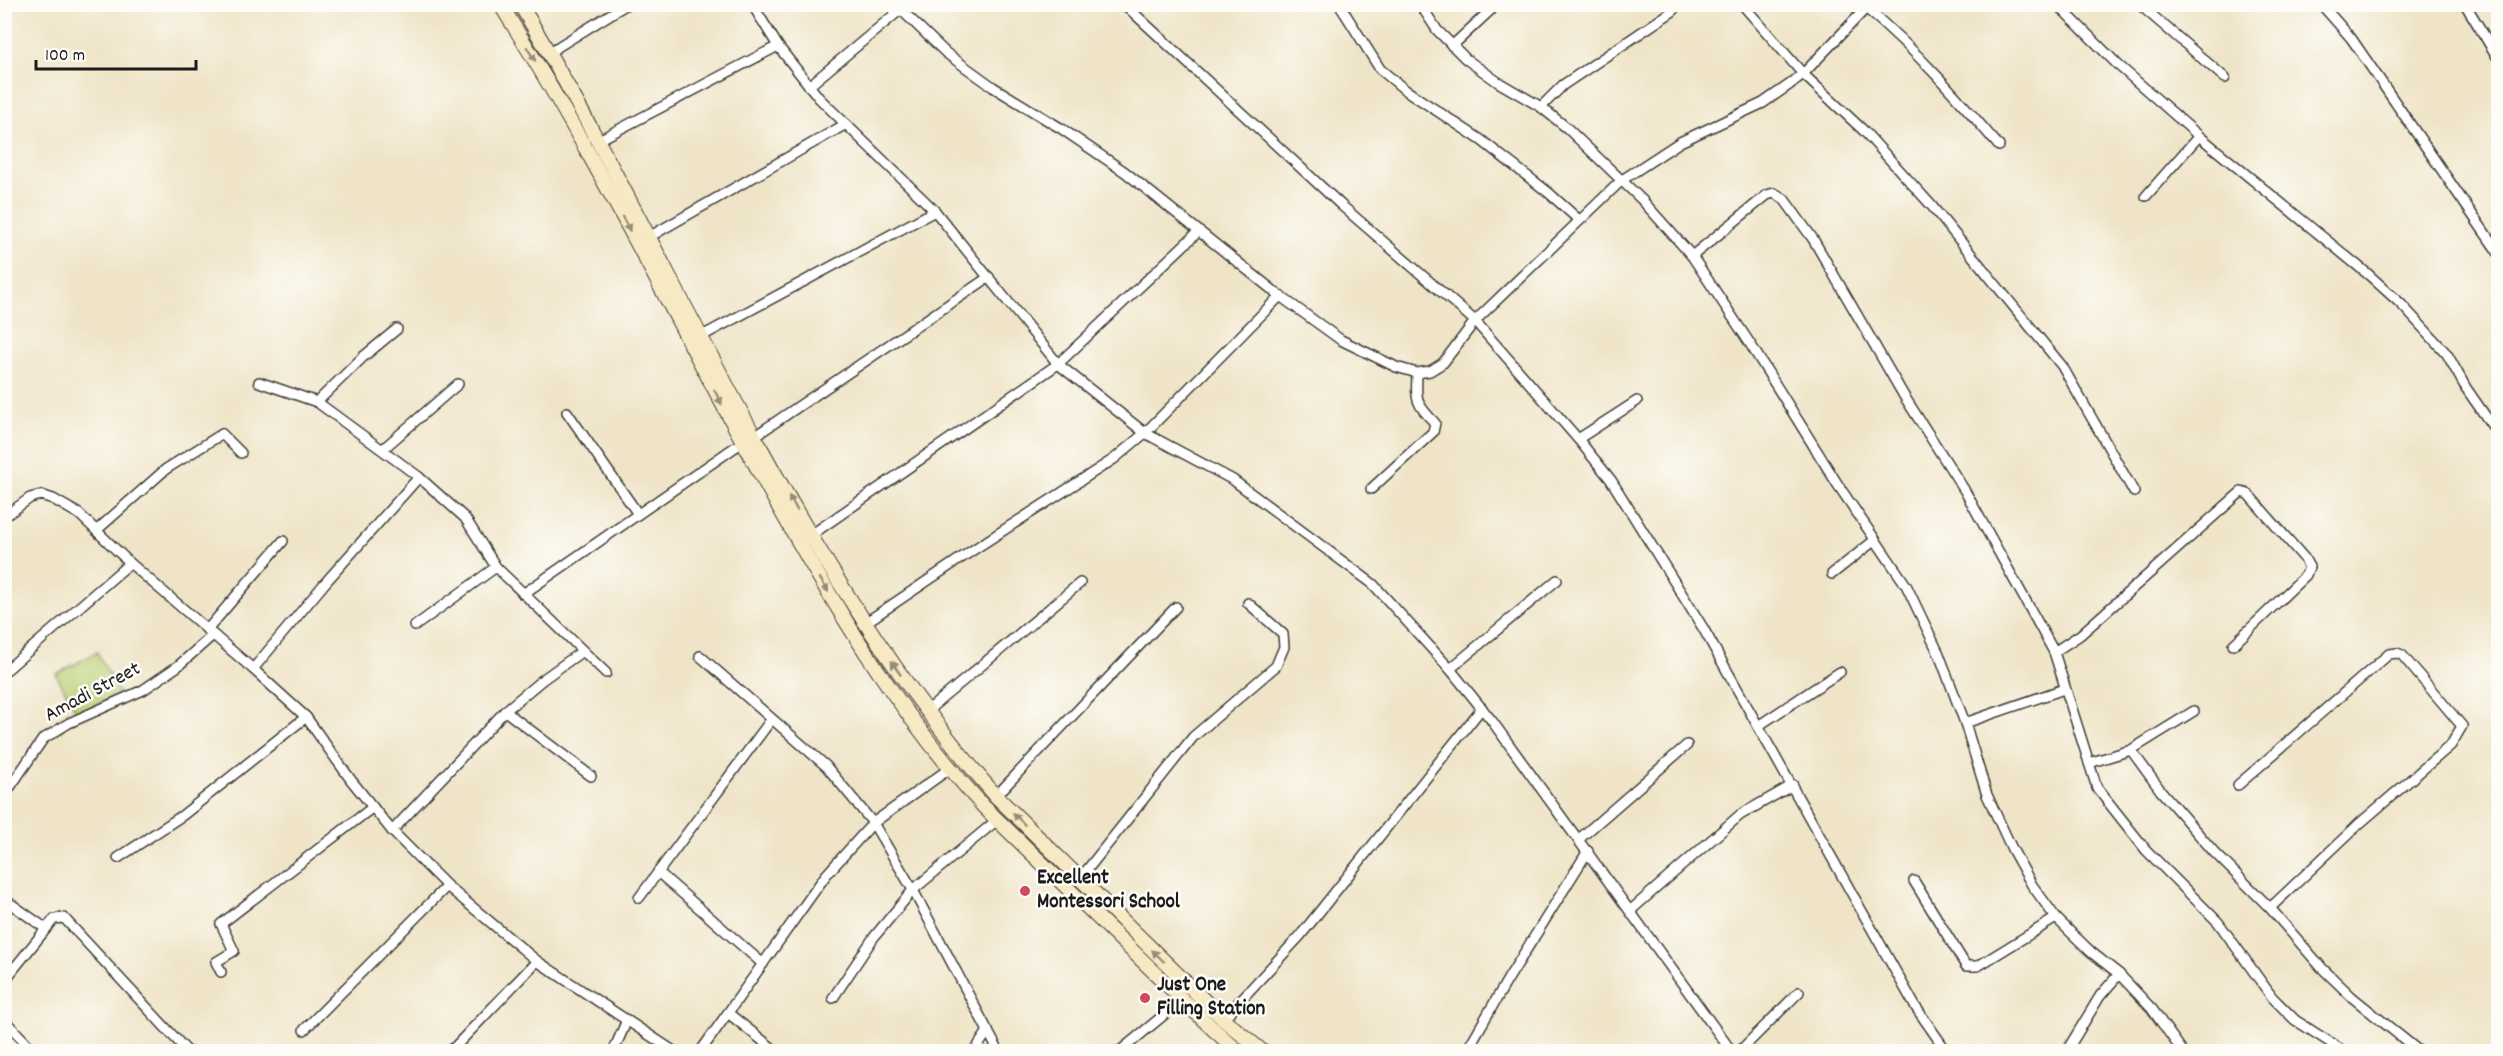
<svg xmlns="http://www.w3.org/2000/svg" width="2503" height="1056" font-family="Dekko,sans-serif">
	<rect width="100%" height="100%" fill="#fdfcf7"/>
	<filter id="ink" filterUnits="userSpaceOnUse"><feTurbulence type="fractalNoise" baseFrequency=".0167" numOctaves="2"/><feDisplacementMap in="SourceGraphic" scale="12" xChannelSelector="R" yChannelSelector="G"/><feConvolveMatrix kernelMatrix="1 2 1 2 8 2 1 2 1" color-interpolation-filters="sRGB"/></filter>
	<filter id="wash" filterUnits="userSpaceOnUse"><feTurbulence type="fractalNoise" baseFrequency=".008" numOctaves="4" result="noise"/><feDisplacementMap in="SourceGraphic" scale="24" xChannelSelector="R" yChannelSelector="G"/><feGaussianBlur stdDeviation="1.35" result="paint"/><feColorMatrix in="noise" values="0 0 0 0 0 0 0 0 0 0 0 0 0 0 0 0 0 1.4 0 .05"/><feComposite in="paint" operator="in"/></filter>
	<g filter="url(#wash)">
		<rect width="100%" height="100%" fill="#efe4c7"/>
		<!-- green -->
		<path fill="#b8cd71" stroke="#6a7446" stroke-width="1.5" d="M97,652L119,693L78,715L56,674Z"/>
	</g>
	<g filter="url(#ink)">
		<g fill="none" stroke-linecap="round" stroke-linejoin="round">
			<defs>
				<g id="street">
					<path d="M752,4L778,46L819,98L935,211L1058,364L1145,433L1233,480L1373,584L1450,669L1492,721L1732,1052"/>
					<path d="M895,4L946,53L993,87L1062,129L1125,172L1280,296L1341,340L1396,367L1417,373L1430,371L1443,363L1475,321L1622,180L1680,142L1763,103L1789,85L1803,74L1870,4"/>
					<path d="M1124,4L1341,205L1475,321L1578,439L1611,480L1703,628L1915,1006L1947,1052"/>
					<path d="M1339,4L1380,69L1404,89L1481,140L1549,193L1579,220"/>
					<path d="M1420,4L1437,30L1466,59L1498,82L1541,107L1567,128L1642,200L1692,256L1749,342L1838,485L1906,585L1939,654L1965,723L1987,795L2012,849L2032,885L2056,918L2091,952L2119,974L2152,1009L2183,1052"/>
					<path d="M1742,4L1803,74L1864,131L1931,205L2062,366L2134,492"/>
					<path d="M2057,4L2118,65L2199,136L2369,275L2401,304L2447,354L2466,388L2498,434"/>
					<path d="M2139,4L2225,78"/>
					<path d="M2321,4L2351,38L2498,252"/>
					<path d="M2465,4L2498,58"/>
					<path d="M1867,9C1916,50 1957,97 1999,146"/>
					<path d="M1452,46L1497,4"/>
					<path d="M548,53L627,4"/>
					<path d="M809,86L900,10"/>
					<path d="M1541,107L1563,85L1673,11"/>
					<path d="M597,141L778,46"/>
					<path d="M2146,196L2199,136"/>
					<path d="M649,237L846,124"/>
					<path d="M1692,256L1767,195L1774,193L1784,199L1813,239L1904,396L1965,491L2054,652L2097,788L2146,850L2218,922L2272,997L2295,1020L2345,1052"/>
					<path d="M702,336L935,211"/>
					<path d="M259,382L317,402L419,477L465,518L496,567L606,673"/>
					<path d="M317,402L363,357L397,329"/>
					<path d="M567,412L638,514"/>
					<path d="M755,436L989,277"/>
					<path d="M1578,439L1637,401"/>
					<path d="M383,449L458,384"/>
					<path d="M1371,489L1433,432L1435,423C1415,403 1416,400 1417,373"/>
					<path d="M4,517L30,498L41,495L53,499L79,514L130,563L253,669L306,717L351,780L392,831L447,886L537,961L675,1052"/>
					<path d="M97,530L166,469L222,434L241,453"/>
					<path d="M811,535L1058,364L1199,231"/>
					<path d="M1832,574L1875,540"/>
					<path d="M523,594L741,443"/>
					<path d="M865,623L973,550L1114,459L1145,433L1280,296"/>
					<path d="M415,626L496,567"/>
					<path d="M207,630L283,541"/>
					<path d="M2054,652L2080,635L2241,492L2248,494L2304,558L2309,567L2306,575L2233,645"/>
					<path d="M253,669L325,583L419,477"/>
					<path d="M1450,669L1557,580"/>
					<path d="M4,672L130,563"/>
					<path d="M505,711L591,776"/>
					<path d="M927,711L1080,583"/>
					<path d="M1965,723L2064,689"/>
					<path d="M1758,726L1840,672"/>
					<path d="M2131,750L2161,791L2214,852L2270,908L2322,968L2352,997L2420,1052"/>
					<path d="M2089,763L2131,750L2194,711"/>
					<path d="M949,769L873,823L913,890L999,1052"/>
					<path d="M2238,785L2389,654L2397,653L2402,655L2462,726L2451,745L2359,824L2270,908"/>
					<path d="M4,796L43,739L69,723L143,690L178,666L213,635"/>
					<path d="M996,796L1176,607"/>
					<path d="M392,831L505,711L542,680L581,652"/>
					<path d="M1579,839L1687,745"/>
					<path d="M118,858L183,815L306,717"/>
					<path d="M658,872L763,964"/>
					<path d="M1079,880L1193,737L1276,666L1284,647L1283,634L1248,603"/>
					<path d="M1914,881L1966,966H1978L2056,918"/>
					<path d="M639,898L771,720"/>
					<path d="M4,899L45,928"/>
					<path d="M1631,910L1740,815L1793,785"/>
					<path d="M221,972L216,962L234,951L221,924L373,807"/>
					<path d="M4,981L54,919L64,918L188,1052"/>
					<path d="M833,998L874,937L913,890L997,820"/>
					<path d="M728,1013L777,1052"/>
					<path d="M1223,1019L1300,936L1482,708"/>
					<path d="M4,1020L35,1052"/>
					<path d="M304,1030L447,886"/>
					<path d="M450,1052L537,961"/>
					<path d="M613,1052L627,1020"/>
					<path d="M700,1052L826,875L873,823L826,766L700,656"/>
					<path d="M974,1052L988,1031"/>
					<path d="M1119,1052L1182,1000"/>
					<path d="M1466,1052L1508,979L1588,851"/>
					<path d="M1739,1052L1799,992"/>
					<path d="M2066,1052L2100,996L2119,974"/>
				</g>
				<g id="secondary">
					<path d="M500,4C605,169 688,347 784,516C842,619 904,720 984,807L1213,1029L1239,1052"/>
					<path d="M520,4C679,268 791,563 996,796L1223,1019L1263,1052"/>
				</g>
			</defs>
			<!-- street casing -->
			<use href="#street" stroke="#3c3a36" stroke-width="12"/>
			<!-- secondary casing -->
			<use href="#secondary" stroke="#3c3a36" stroke-width="16"/>
			<!-- street -->
			<use href="#street" stroke="#fff" stroke-width="9"/>
			<!-- secondary -->
			<use href="#secondary" stroke="#f7e9c3" stroke-width="14"/>
		</g>
		<!-- one-way arrows -->
		<defs><path id="oneway-solid" d="M-6-.8H1V-3.2L6.5 0L1 3.2V.8H-6Z" transform="scale(1.5)"/></defs>
		<g fill="#948d78">
			<use href="#oneway-solid" transform="translate(531 54) rotate(59)"/>
			<use href="#oneway-solid" transform="translate(626 224) rotate(62)"/>
			<use href="#oneway-solid" transform="translate(718 397) rotate(63)"/>
			<use href="#oneway-solid" transform="translate(793 503) rotate(-120)"/>
			<use href="#oneway-solid" transform="translate(824 585) rotate(59)"/>
			<use href="#oneway-solid" transform="translate(896 668) rotate(-124)"/>
			<use href="#oneway-solid" transform="translate(1019 819) rotate(-135)"/>
			<use href="#oneway-solid" transform="translate(1158 956) rotate(-136)"/>
		</g>
	</g>
	<!-- markers -->
	<g fill="#d1495b" stroke="#fdfcf7" stroke-width="2">
		<circle cx="1025" cy="891" r="6"/>
		<circle cx="1145" cy="998" r="6"/>
	</g>
	<g text-anchor="middle" dominant-baseline="central" stroke-width="5" stroke-linejoin="round" paint-order="stroke">
		<!-- street labels -->
		<g font-size="21" fill="#1c1c1c" stroke="#fdfcf7">
			<text transform="translate(93 693) rotate(-28)">Amadi Street</text>
		</g>
		<!-- poi labels -->
		<g font-size="21" font-weight="bold" fill="#1c1c1c" stroke="#fdfcf7" text-anchor="start">
			<text x="1037" y="879">Excellent<tspan x="1037" dy="24">Montessori School</tspan></text>
			<text x="1157" y="986">Just One<tspan x="1157" dy="24">Filling Station</tspan></text>
		</g>
	</g>
	<!-- margin -->
	<rect width="2503" height="1056" fill="none" stroke="#fdfcf7" stroke-width="24"/>
	<!-- scale -->
	<path d="M36 60v9h160v-9" fill="none" stroke="#1c1c1c" stroke-width="3"/>
	<text x="45" y="60" font-size="18" fill="#1c1c1c" stroke="#fdfcf7" stroke-width="4.5" paint-order="stroke">100 m</text>
</svg>
